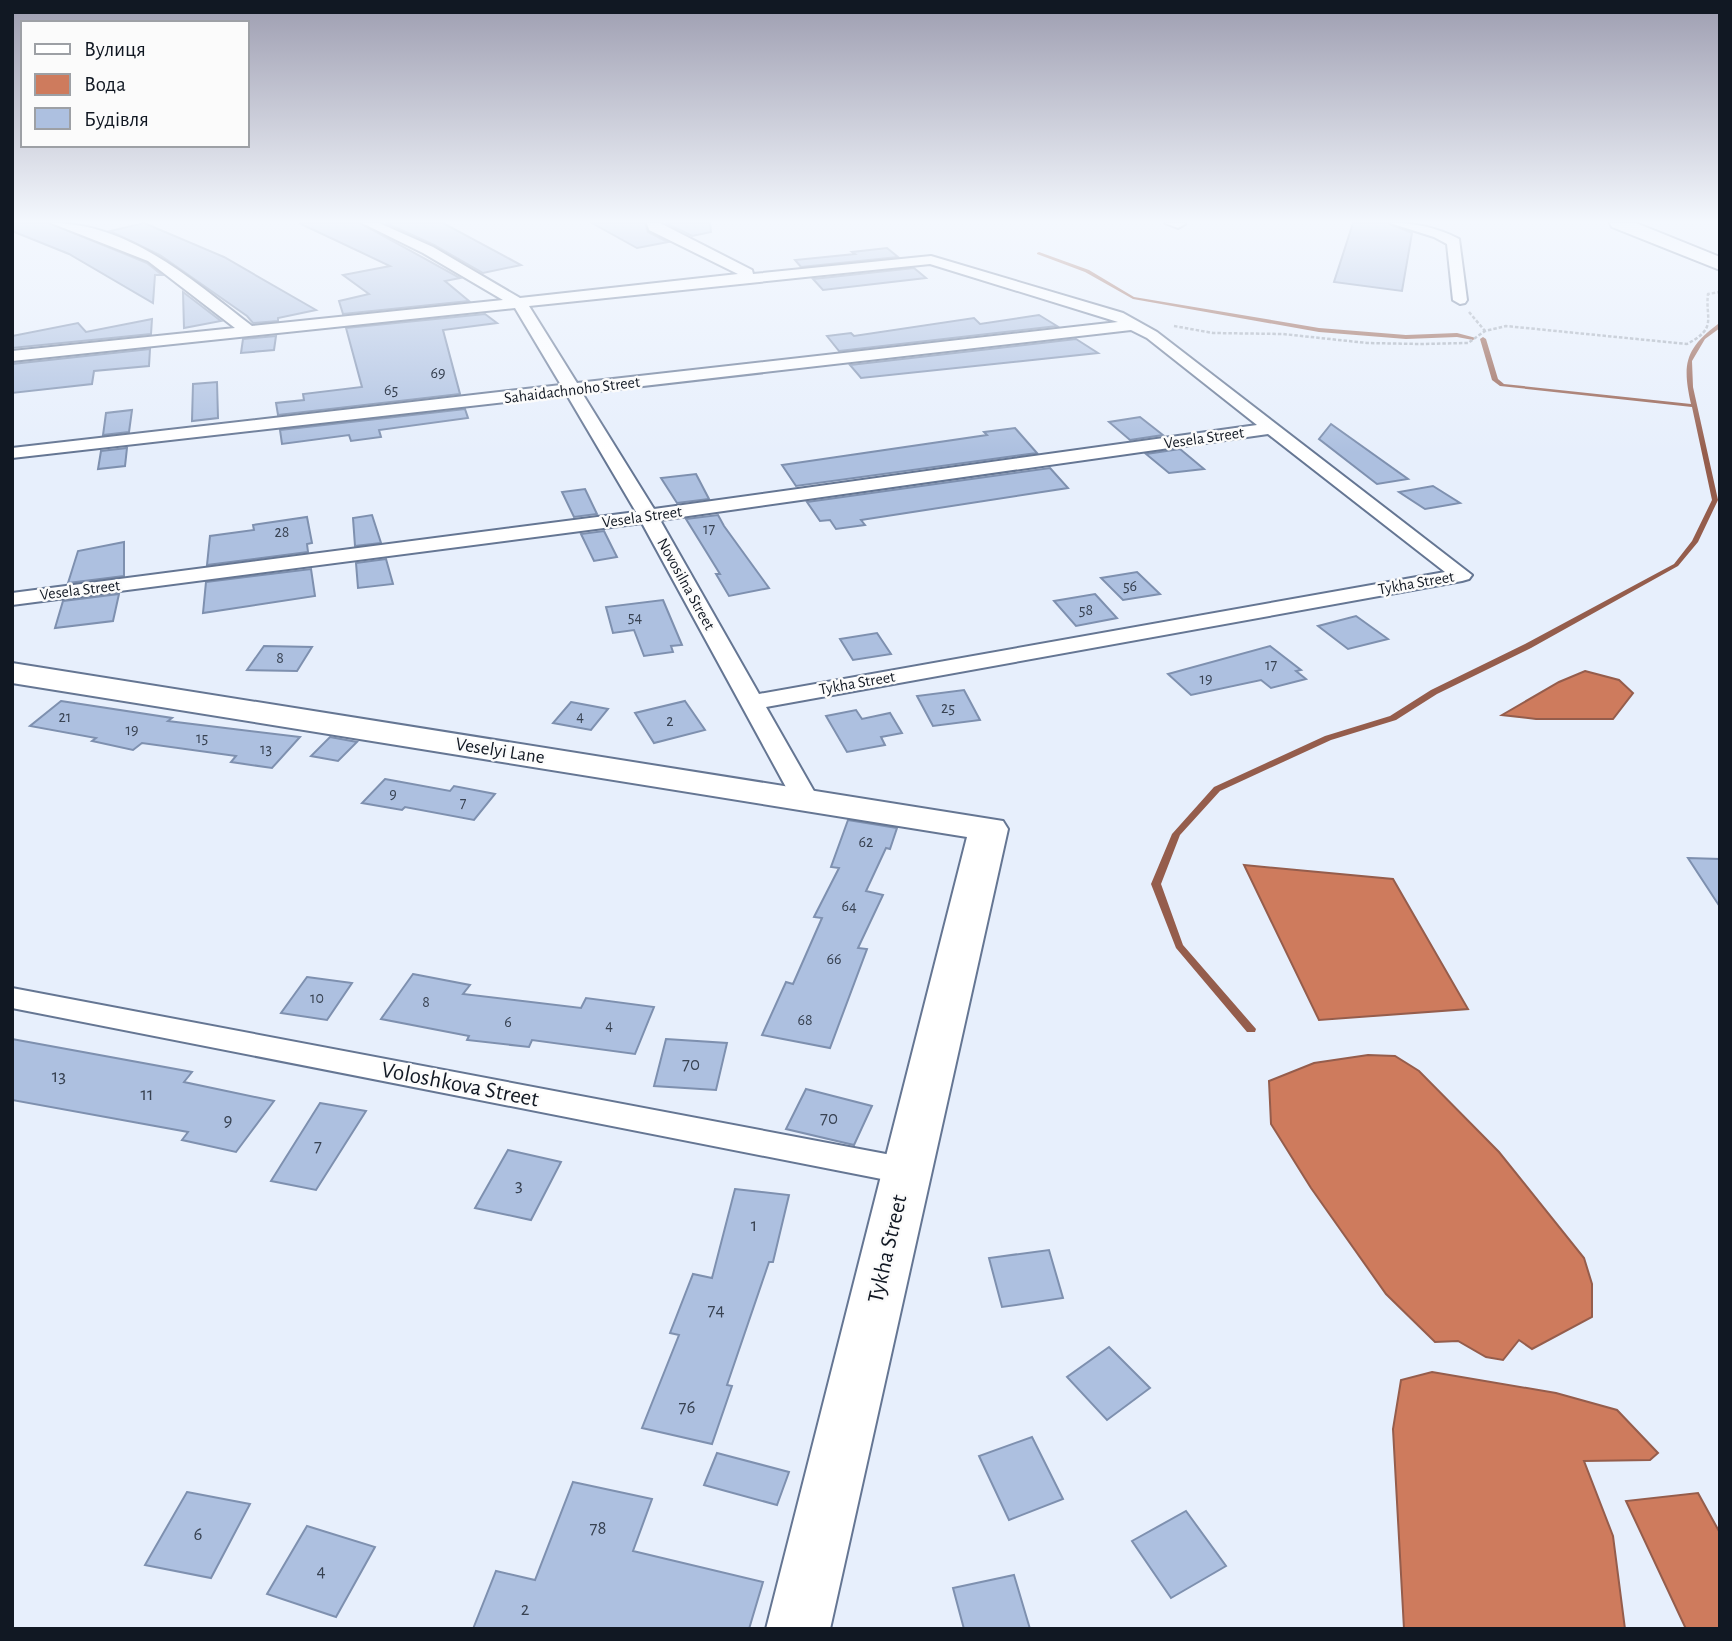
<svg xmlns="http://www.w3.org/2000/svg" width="1732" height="1641" font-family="'Alegreya Sans',sans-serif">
	<rect width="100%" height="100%" fill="#e7effc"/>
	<!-- water -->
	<g fill="#ce7b5d" stroke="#955d4c" stroke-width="2">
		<path d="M1585,671L1619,680L1633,693L1613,719H1536L1502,715L1559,682Z"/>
		<path d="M1244,865L1393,879L1468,1009L1319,1020Z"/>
		<path d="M1368,1055L1395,1056L1419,1071L1499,1152L1584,1258L1592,1284V1317L1532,1349L1519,1340L1503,1360L1486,1357L1458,1341L1435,1342L1386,1294L1311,1188L1271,1124L1269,1081L1314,1063Z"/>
		<path d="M1432,1372L1556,1393L1617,1410L1658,1453L1650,1460L1584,1461L1613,1536L1625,1629H1404L1393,1429L1401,1380Z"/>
		<path d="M1698,1493L1720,1533V1629H1686L1626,1501Z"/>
	</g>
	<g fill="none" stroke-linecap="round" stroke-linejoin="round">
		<!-- stream -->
		<g fill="#955d4c" fill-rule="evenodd">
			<path d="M1039,252L1089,270L1134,297L1319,328L1406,335L1457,333L1476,338L1473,340L1457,337L1406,339L1319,332L1133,299L1085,272L1037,254V253Z"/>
			<path d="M1718,324H1720V328L1705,339L1692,361L1693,387L1718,500L1698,542L1678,566L1531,648L1437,694L1396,720L1331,740L1220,791L1180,835L1161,884L1183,945L1256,1029L1255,1032H1247L1176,948L1151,884L1172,834L1214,787L1325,736L1390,716L1431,690L1525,644L1674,564L1692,541L1712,500L1692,407L1500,386L1492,380L1480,339L1483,337L1486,339L1498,379L1504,384L1691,404C1682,364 1685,349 1718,324Z"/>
		</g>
	</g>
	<!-- building -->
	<g fill="#adc0e0" stroke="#7e90af" stroke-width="2">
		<path d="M12,223H49L147,263L162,275H155L153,303L69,254L12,231Z"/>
		<path d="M144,223L224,257L316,310L278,318V321L253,323L247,316L160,255L110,231Z"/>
		<path d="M299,223H360L460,278L445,281L469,301L343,314L339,301L369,294L343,275L390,266Z"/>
		<path d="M386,223H443L521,265L483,273L434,245Z"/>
		<path d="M592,223H645L648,232L668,242L637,248Z"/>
		<path d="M666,223H710L711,232L692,236Z"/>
		<path d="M1353,223H1388L1412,233L1402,291L1334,282Z"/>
		<path d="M887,248L898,257L801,267L795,260L855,254L852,252Z"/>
		<path d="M914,268L926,278L823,290L813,279Z"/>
		<path d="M183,292L221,321L184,328Z"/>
		<path d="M485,314L497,323L443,330L460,394L278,415L276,403L304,400L303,394L362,387L346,328Z"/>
		<path d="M1039,315L1057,326L839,351L827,336L851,333L854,336L974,318L980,324Z"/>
		<path d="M152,319L151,334L12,348V336L78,323L86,332Z"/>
		<path d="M276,336L274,350L241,353L243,339Z"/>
		<path d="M1076,339L1098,353L861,378L850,365Z"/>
		<path d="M150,349L149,366L94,371L92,384L12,393V364Z"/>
		<path d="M217,382L218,418L192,421L193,384Z"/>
		<path d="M465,409L468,418L379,430L381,437L351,441L349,435L282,444L280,430Z"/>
		<path d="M132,410L129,432L103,435L106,413Z"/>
		<path d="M1140,417L1163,435L1130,440L1109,422Z"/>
		<path d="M1331,424L1408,479L1377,484L1319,439Z"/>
		<path d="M1015,428L1037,453L796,486L782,465L987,435L984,432Z"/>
		<path d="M127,448L125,466L98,469L101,451Z"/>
		<path d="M1180,449L1204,469L1169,473L1146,454Z"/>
		<path d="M1050,468L1068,488L861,520L865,525L836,529L830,520L820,521L807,502Z"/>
		<path d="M696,474L709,499L677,503L661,478Z"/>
		<path d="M1433,486L1460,503L1425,509L1399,492Z"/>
		<path d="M585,489L597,514L574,517L562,492Z"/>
		<path d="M372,515L381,543L355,546L353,518Z"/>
		<path d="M718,515L724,526L769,588L729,596L716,574H720L686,519Z"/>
		<path d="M307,517L312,543L307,544L308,552L207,565L210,536L254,530L253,525Z"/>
		<path d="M604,531L617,557L594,561L581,534Z"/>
		<path d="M124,542V576L68,583L78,551Z"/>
		<path d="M386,559L393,584L358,588L356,563Z"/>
		<path d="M311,569L315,596L203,613L206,582Z"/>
		<path d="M1137,572L1160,594L1123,600L1101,578Z"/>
		<path d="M119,594L113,621L55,628L63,601Z"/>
		<path d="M1095,594L1117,618L1076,626L1054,601Z"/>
		<path d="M663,600L682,645L671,646L673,652L644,656L634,630L613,633L606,607Z"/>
		<path d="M1356,616L1388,639L1348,649L1318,626Z"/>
		<path d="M877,633L891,654L853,660L840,639Z"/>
		<path d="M264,646L312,647L297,671L247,670Z"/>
		<path d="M1270,646L1301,670L1296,671L1306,679L1271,688L1261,680L1191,695L1168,674Z"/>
		<path d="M964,690L980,720L933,726L917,696Z"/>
		<path d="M61,701L172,718L168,721L300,737L272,768L231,762L236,756L142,743L133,750L92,741L96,738L30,726Z"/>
		<path d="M685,701L705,730L654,743L635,713Z"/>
		<path d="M571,702L608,709L591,730L553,723Z"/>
		<path d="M856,710L862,719L890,713L902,733L881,737L885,745L847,752L826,716Z"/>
		<path d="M330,737L357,742L338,761L311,756Z"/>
		<path d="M385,779L450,791L454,786L495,794L474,820L405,807L402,810L362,803Z"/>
		<path d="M848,820L897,828L890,849L886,848L866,891L883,895L858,948L867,949L830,1048L762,1035L786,982L793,984L822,918L814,917L839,868L831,867Z"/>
		<path d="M1688,858L1720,859V907Z"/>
		<path d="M413,974L470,985L463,994L581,1008L586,998L654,1007L635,1054L532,1040L529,1047L467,1040L469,1036L381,1019Z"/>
		<path d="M307,977L352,983L327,1020L281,1013Z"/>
		<path d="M12,1039L192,1072L184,1082L274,1101L236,1152L182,1140L188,1132L12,1100Z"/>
		<path d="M666,1039L727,1043L716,1090L654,1086Z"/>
		<path d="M806,1089L872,1106L854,1145L786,1129Z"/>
		<path d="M320,1103L366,1111L316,1190L271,1181Z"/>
		<path d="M508,1150L561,1162L531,1220L475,1208Z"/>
		<path d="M735,1189L789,1195L773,1262H769L727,1385L732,1386L712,1444L642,1428L679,1335L670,1333L693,1274L712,1278Z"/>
		<path d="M1049,1250L1063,1298L1002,1307L989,1258Z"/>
		<path d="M1109,1347L1150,1388L1107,1420L1067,1377Z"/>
		<path d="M1032,1437L1063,1499L1009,1520L979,1456Z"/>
		<path d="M717,1453L789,1472L777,1505L704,1485Z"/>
		<path d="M573,1482L652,1499L633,1551L763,1582L749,1629H473L496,1571L535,1580Z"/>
		<path d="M187,1492L250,1504L211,1578L145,1565Z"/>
		<path d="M1186,1511L1226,1566L1171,1598L1132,1541Z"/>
		<path d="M307,1526L375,1547L336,1617L267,1594Z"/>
		<path d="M1014,1575L1030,1629H964L953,1588Z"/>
	</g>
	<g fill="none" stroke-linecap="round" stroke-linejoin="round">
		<defs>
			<g id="street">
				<path d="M51,223C130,223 193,281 252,326L503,300L423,253L362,223H379L433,247L520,298L738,274L649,230L647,223H660L752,270L753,274L931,256L1123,313L1157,332L1472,575L1469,579L1462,581L766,707L819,800L815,805L806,808L797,805L793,800L642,523L12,605V593L636,512L567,395L12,458V448L561,385L515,308L12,361V351L235,328L148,261ZM930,264L1118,322L577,383L529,306ZM1131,330L1147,338L1257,425L654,509L582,393ZM1268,434L1445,572L759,694L660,520Z"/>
				<path d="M1165,223H1184L1185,224L1178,228Z"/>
				<path d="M1390,223C1415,223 1436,227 1459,239L1467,300L1465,303L1460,304L1453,300L1447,244L1434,237Z"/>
				<path d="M12,988L907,1158L919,1162L924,1171L919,1180L907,1184L12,1008Z"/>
			</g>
			<path id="secondary" d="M12,663L1003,821L1008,829L830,1629H766L967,837L12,683Z"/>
			<path id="primary" d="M1610,223H1636L1720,257V270L1612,227Z"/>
		</defs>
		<!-- street casing -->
		<use href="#street" stroke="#657693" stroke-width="4"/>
		<!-- secondary casing -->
		<use href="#secondary" stroke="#657693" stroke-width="4"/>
		<!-- primary casing -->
		<use href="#primary" stroke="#657693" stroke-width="4"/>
		<!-- path -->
		<g stroke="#a3abb7" stroke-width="2.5" stroke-dasharray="3.5 2" stroke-linecap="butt">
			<path d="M1469,312L1485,331"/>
			<path d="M1174,326L1213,333L1283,334L1367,343L1420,344L1468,343L1485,331L1506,326L1687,344C1718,328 1705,319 1708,294L1720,292"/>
		</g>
		<!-- street -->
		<use href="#street" fill="#fff" fill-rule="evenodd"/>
		<!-- secondary -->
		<use href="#secondary" fill="#fff" fill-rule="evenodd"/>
		<!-- primary -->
		<use href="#primary" fill="#fff" fill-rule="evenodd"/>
	</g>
	<!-- sky -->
	<linearGradient id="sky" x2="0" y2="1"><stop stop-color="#9d9db0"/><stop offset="0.49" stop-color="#f4f8fe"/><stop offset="1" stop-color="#f4f8fe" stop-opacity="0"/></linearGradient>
	<rect width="1732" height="453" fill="url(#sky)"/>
	<g text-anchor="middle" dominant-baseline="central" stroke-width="5" stroke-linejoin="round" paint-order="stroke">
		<!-- number labels -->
		<g font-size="16" fill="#384252">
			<text x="438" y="373">69</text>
			<text x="391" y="390">65</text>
			<text x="709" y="529">17</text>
			<text x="282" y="532">28</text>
			<text x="1130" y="586">56</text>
			<text x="1086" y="610">58</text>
			<text x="635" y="617">54</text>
			<text x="280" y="658">8</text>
			<text x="1271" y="665">17</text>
			<text x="1206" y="679">19</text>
			<text x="948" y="708">25</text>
			<text x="580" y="716">4</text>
			<text x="65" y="717">21</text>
			<text x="670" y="721">2</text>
			<text x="132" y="730">19</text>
			<text x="202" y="738">15</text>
			<text x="266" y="749">13</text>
			<text x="393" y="794">9</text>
			<text x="463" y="803">7</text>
			<text x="866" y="842">62</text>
			<text x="849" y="906">64</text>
			<text x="834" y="959">66</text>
			<text x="317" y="998">10</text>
			<text x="426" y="1002">8</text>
			<text x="805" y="1020">68</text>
			<text x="508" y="1022">6</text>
			<text x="609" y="1025">4</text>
		</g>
		<!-- far-street labels -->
		<g font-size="16" fill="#111823" stroke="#fbfbfb">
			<text transform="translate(572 390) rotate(-7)">Sahaidachnoho Street</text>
			<text transform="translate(1204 438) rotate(-8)">Vesela Street</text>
			<text transform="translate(642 517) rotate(-8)">Vesela Street</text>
			<text transform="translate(1416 583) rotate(-10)">Tykha Street</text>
			<text transform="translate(686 584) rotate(61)">Novosilna Street</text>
			<text transform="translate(80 590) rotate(-7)">Vesela Street</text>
			<text transform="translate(857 683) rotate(-10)">Tykha Street</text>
		</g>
		<!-- street labels -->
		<g font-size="19" fill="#111823" stroke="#fbfbfb">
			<text transform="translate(500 751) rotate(9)">Veselyi Lane</text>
		</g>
		<!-- near-number labels -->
		<g font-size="19" fill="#384252">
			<text x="691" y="1064">70</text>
			<text x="59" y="1076">13</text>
			<text x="147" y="1094">11</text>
			<text x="829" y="1118">70</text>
			<text x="228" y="1120">9</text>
			<text x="318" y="1146">7</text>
			<text x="519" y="1185">3</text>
			<text x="754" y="1225">1</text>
			<text x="716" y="1310">74</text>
			<text x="687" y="1407">76</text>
			<text x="598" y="1528">78</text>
			<text x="198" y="1534">6</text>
			<text x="321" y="1571">4</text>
			<text x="525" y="1609">2</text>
		</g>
		<!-- near-street labels -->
		<g font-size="23" fill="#111823" stroke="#fbfbfb">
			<text transform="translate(460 1085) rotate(11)">Voloshkova Street</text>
			<text transform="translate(888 1249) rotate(-77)">Tykha Street</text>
		</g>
	</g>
	<!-- border -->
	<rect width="1732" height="1641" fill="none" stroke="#111823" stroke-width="28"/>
	<!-- legend -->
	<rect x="21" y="21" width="228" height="126" fill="#fbfbfb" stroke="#9da0a5" stroke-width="2"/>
	<rect x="35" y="44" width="35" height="10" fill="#ffffff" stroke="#9da0a5" stroke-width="2"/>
	<text x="84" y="56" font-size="21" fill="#111823">Вулиця</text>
	<rect x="35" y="74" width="35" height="21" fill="#ce7b5d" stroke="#9da0a5" stroke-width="2"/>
	<text x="84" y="91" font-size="21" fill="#111823">Вода</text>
	<rect x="35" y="108" width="35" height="21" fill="#adc0e0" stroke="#9da0a5" stroke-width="2"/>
	<text x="84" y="126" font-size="21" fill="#111823">Будівля</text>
</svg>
